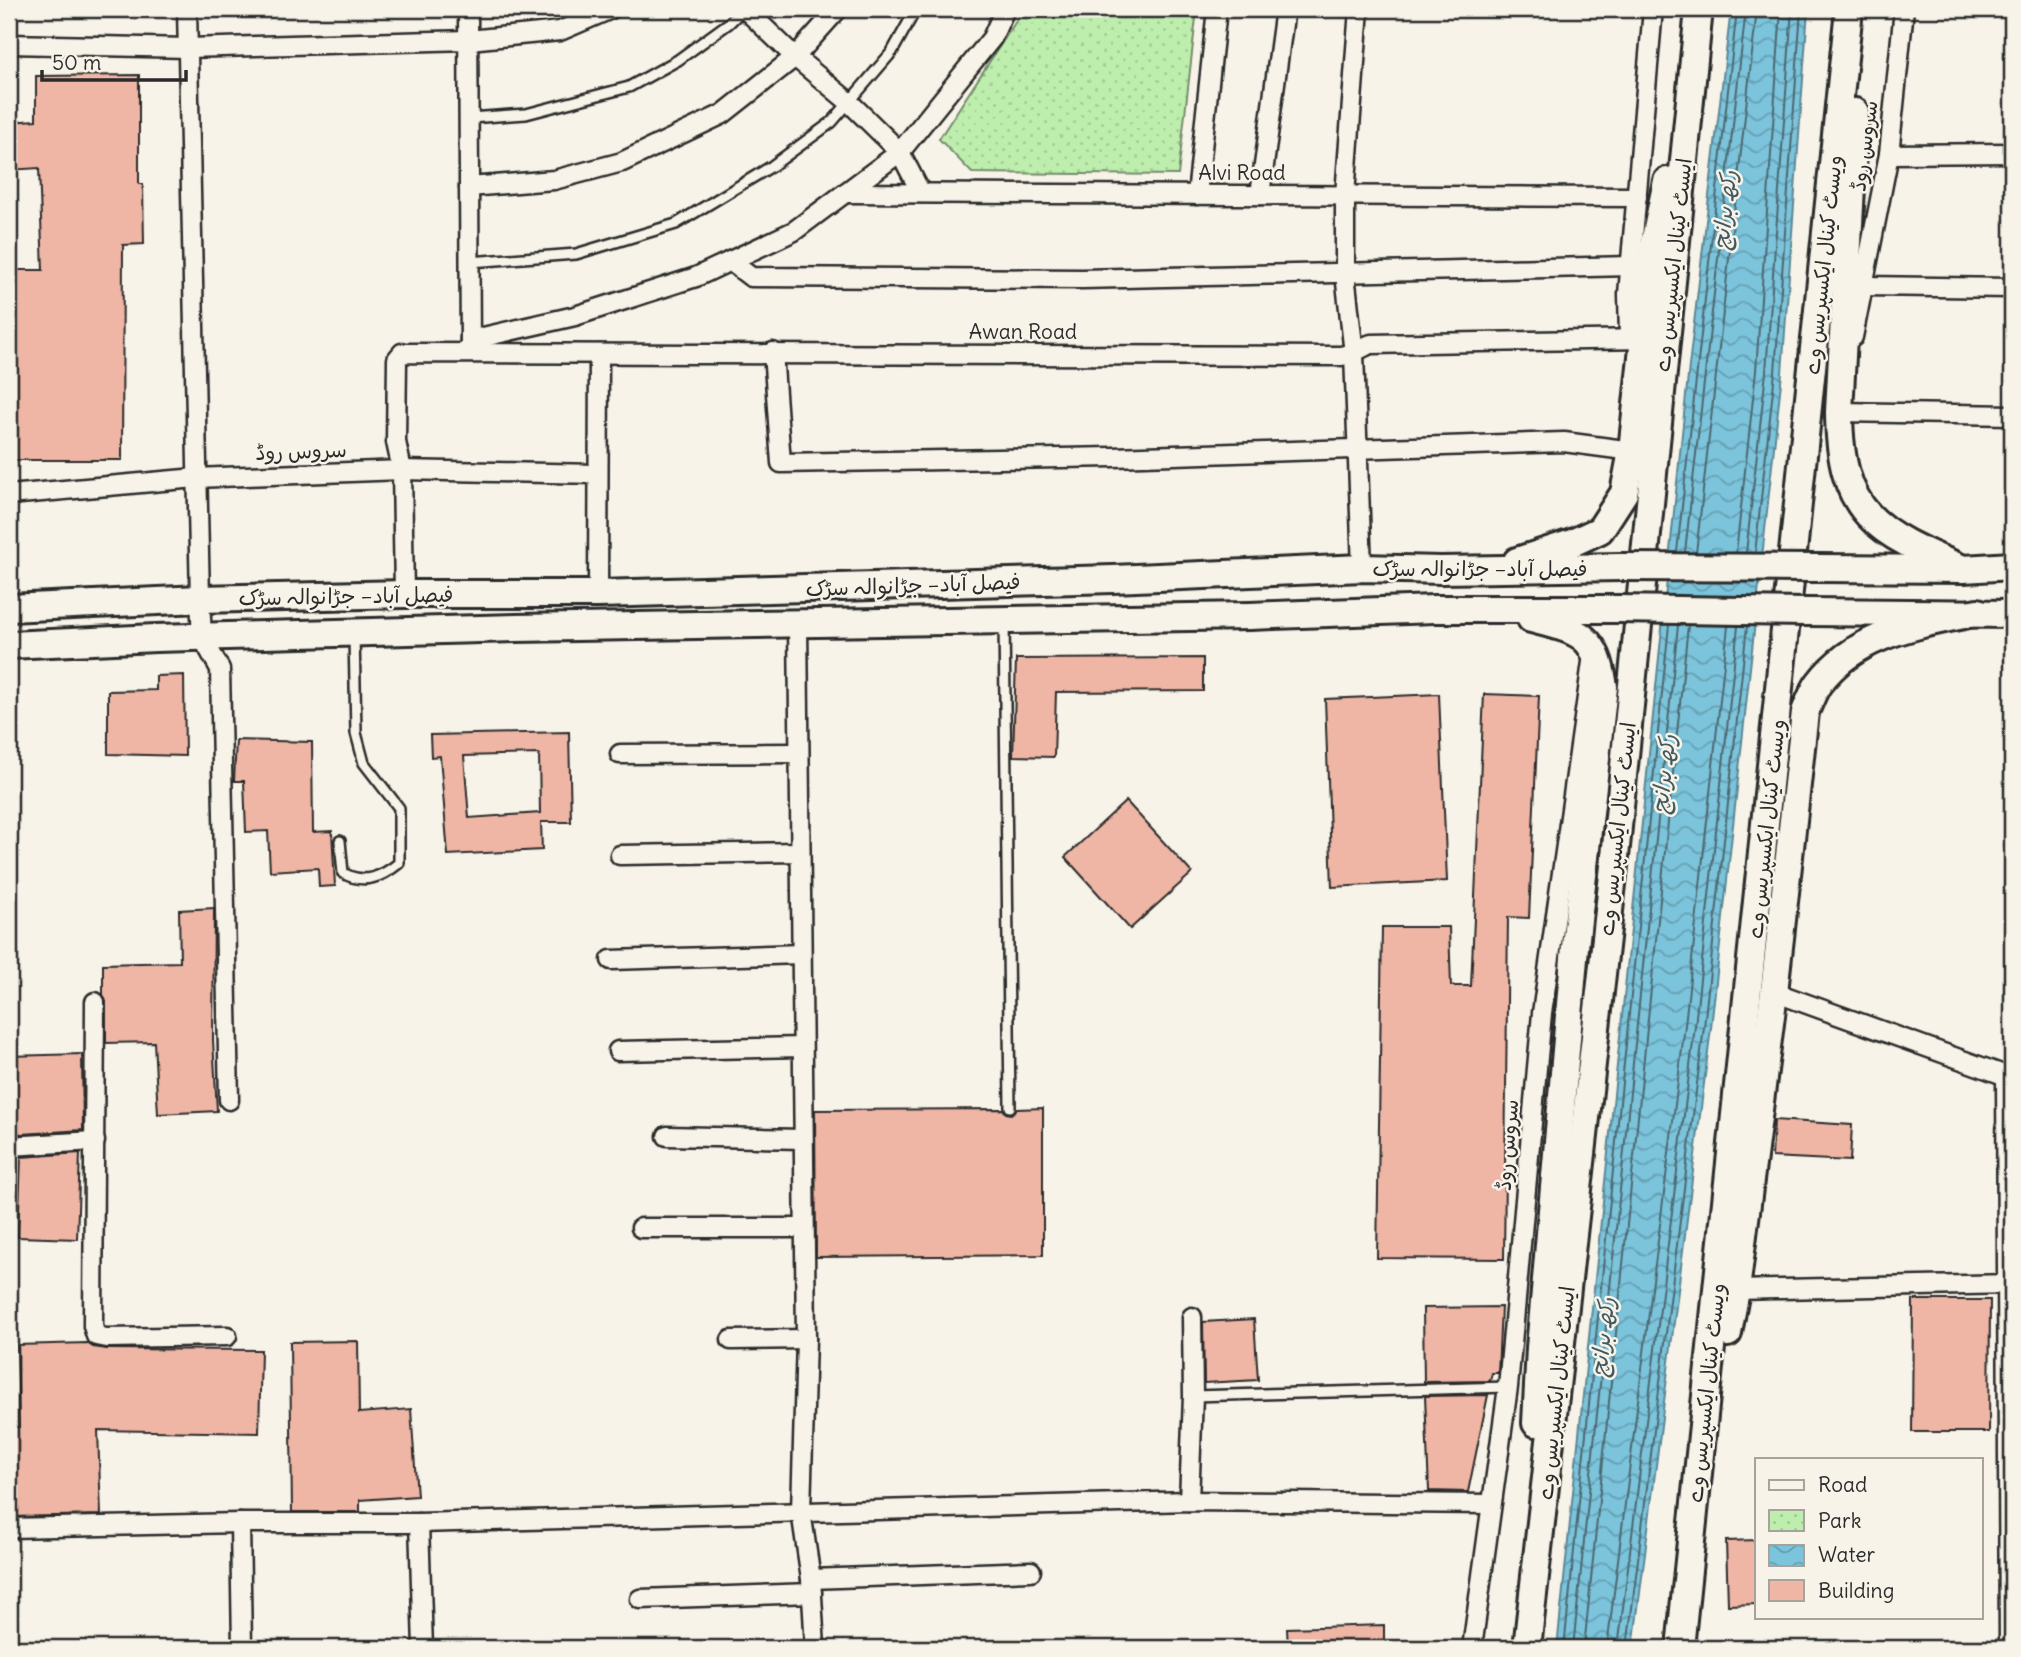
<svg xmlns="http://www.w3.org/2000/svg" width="2021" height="1657" font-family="Delius,'Playpen Sans Arabic',sans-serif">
	<defs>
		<pattern id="park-dots" width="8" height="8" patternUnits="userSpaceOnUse" patternTransform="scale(1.75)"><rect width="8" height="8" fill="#beeead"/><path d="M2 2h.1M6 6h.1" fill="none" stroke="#a3cc95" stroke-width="1.8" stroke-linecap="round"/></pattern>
		<pattern id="water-waves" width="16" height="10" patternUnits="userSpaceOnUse" patternTransform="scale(1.75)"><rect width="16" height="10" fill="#7bc4db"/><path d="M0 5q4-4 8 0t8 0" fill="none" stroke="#659fb2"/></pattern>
	</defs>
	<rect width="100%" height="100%" fill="#f7f3e8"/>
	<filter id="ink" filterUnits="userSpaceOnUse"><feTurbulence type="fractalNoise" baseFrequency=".0143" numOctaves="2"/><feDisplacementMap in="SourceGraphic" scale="14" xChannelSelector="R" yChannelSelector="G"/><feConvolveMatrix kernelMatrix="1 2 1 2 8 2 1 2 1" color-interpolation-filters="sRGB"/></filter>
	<g filter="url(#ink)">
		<!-- park -->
		<path fill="url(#park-dots)" stroke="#748c6c" stroke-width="2" d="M1024,9H1197L1178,175L972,173L939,139Z"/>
		<!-- water -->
		<path fill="url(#water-waves)" stroke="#5b8795" stroke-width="2" d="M1731,9H1808L1782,373L1711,1028L1633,1648H1557L1689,366Z"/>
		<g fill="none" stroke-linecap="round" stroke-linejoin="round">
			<!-- shore -->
			<g stroke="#4b6871" stroke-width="2">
				<path d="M1677,552L1737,9"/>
				<path d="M1685,552L1746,9"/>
				<path d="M1696,553L1757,9"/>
				<path d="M1736,553L1756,371L1781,9"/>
				<path d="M1746,553L1766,372L1792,9"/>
				<path d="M1755,553L1775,372L1801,9"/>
				<path d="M1564,1648L1669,625"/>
				<path d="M1573,1648L1678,625"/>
				<path d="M1584,1648L1688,625"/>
				<path d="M1607,1648L1685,1025L1728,626"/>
				<path d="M1618,1648L1695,1026L1738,626"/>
				<path d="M1627,1648L1704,1027L1747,626"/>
			</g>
		</g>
		<!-- building -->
		<g fill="#efb6a6" stroke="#2b2b2b" stroke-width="2" fill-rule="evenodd">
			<path d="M139,75V184H143L144,244L123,245L122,460H13L14,270H43L39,168L9,170V122L36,120V76Z"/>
			<path d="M1203,658V691L1056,692L1054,757L1013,756L1016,659Z"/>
			<path d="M184,675L185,756L108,754V691L156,690V676Z"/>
			<path d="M1439,694L1447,881L1332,887L1325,699Z"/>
			<path d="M1484,694L1539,696L1529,918L1508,917L1504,1259L1377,1258L1382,927H1449L1451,986H1471Z"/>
			<path d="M569,732L571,822H541L542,850L448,855L440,756L431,757L430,735ZM539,754L540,813L469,818L464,756Z"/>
			<path d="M236,740L312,742L313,832L332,831L335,886L319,887L318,868L270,871L268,831L246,832L244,781H234Z"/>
			<path d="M1126,801L1192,873L1130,929L1065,857Z"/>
			<path d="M214,908L213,1040L217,1111L158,1114L154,1042L106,1043V1002L103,995V964L180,962L179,910Z"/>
			<path d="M82,1054L83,1130L22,1134L9,1132V1056Z"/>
			<path d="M1043,1108V1255L816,1257L815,1110L1003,1109L1006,1113L1011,1114L1017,1109Z"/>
			<path d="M1774,1120L1852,1125L1850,1161L1772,1157Z"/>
			<path d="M80,1153L77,1239L18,1237L21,1157Z"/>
			<path d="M1913,1300H1990L1989,1432H1912Z"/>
			<path d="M1501,1307L1498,1373H1492L1490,1381L1424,1382L1423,1308Z"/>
			<path d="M1254,1319L1258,1380L1204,1383L1203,1322Z"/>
			<path d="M358,1341L359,1413L411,1409L417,1496L360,1500V1512H292L290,1342Z"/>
			<path d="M87,1343L93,1347L107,1349L261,1350L259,1433L98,1430L101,1515L9,1517V1427H19L17,1345Z"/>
			<path d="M1488,1395L1468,1492L1429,1491L1425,1396Z"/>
			<path d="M1757,1540V1604L1728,1605L1726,1541Z"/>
			<path d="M1384,1625V1648H1288L1287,1628Z"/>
		</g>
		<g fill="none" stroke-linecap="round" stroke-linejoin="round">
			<defs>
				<g id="lane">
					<path d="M470,118L526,114L629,87L678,60L729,23L743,9"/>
					<path d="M470,262L576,254L676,224L772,166L832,122L892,52L916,9"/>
					<path d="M1004,622L1010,1107"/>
					<path d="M340,841L343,873C364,885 382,877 399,863V808L364,763L356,733L354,635"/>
					<path d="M1193,1396L1508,1387"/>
				</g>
				<g id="street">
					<path d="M187,9L200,599L202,637L220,669L229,1100"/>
					<path d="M468,9L470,348"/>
					<path d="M745,9L795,57L849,102L900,152L921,193"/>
					<path d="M1359,9L1345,195V274L1354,354L1362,568"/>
					<path d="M9,44L188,48L469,40L560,31L611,9"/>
					<path d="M1889,154L2012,153"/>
					<path d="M469,187L554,180L622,162L723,114L795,57L838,9"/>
					<path d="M846,193L1637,197"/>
					<path d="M1197,195L1217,9"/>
					<path d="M1260,195L1285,9"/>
					<path d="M730,261L751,277L1082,279L1631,266"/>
					<path d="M1863,286L2012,288"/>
					<path d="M1853,337L1889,154L1904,9"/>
					<path d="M1629,338L1628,294L1653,9"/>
					<path d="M470,340L575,316L696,277L794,231L900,152L992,38L1005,9"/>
					<path d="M773,352L781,463L1113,457L1564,442L1632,451"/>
					<path d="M1840,402L1839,412L2012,415"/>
					<path d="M9,495L196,478L402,470L597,474"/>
					<path d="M404,594L402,470L396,442L397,359L402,353L1341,356C1353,354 1360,348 1371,344L1644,339"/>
					<path d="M598,594L599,354"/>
					<path d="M798,624L806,1339L801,1511L811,1579L815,1648"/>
					<path d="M620,754L799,753"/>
					<path d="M620,855L800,852"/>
					<path d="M611,960L801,954"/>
					<path d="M1774,992L2012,1078"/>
					<path d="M95,1002L93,1326L96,1336L107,1338L227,1336"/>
					<path d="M618,1051L802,1047"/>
					<path d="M2006,1076L2009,1648"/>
					<path d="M667,1136L803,1139"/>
					<path d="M9,1146L95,1141"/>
					<path d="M641,1228H804"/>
					<path d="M1736,1290L2012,1284"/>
					<path d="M731,1340L806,1339"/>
					<path d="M1189,1501L1193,1396L1192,1317"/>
					<path d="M240,1523L242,1648"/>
					<path d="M419,1523L423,1648"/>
					<path d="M9,1528L240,1523H419L1189,1501L1490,1504"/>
					<path d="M811,1579L1031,1571"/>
					<path d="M640,1599L812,1593"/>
					<path d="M1472,1648L1508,1387L1542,1013L1593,655"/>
				</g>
				<g id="primary">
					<path d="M1855,112L1839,412C1840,515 1875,531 1963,569"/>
					<path d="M1517,561L1572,543L1600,530L1624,493L1632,451L1654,244L1667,181"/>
					<path d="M1817,568L1963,569L2012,566"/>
					<path d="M9,608L200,599L404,594H598L1113,579L1362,568L1441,570L1620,567"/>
					<path d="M1808,612L2012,614"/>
					<path d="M1531,619C1579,631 1596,633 1604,687L1575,947L1540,1348L1536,1423"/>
					<path d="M9,645L156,638L516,628L1250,616L1434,609H1618"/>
					<path d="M1728,1333L1736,1290L1774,992L1805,712C1809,703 1813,691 1819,683C1858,632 1919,625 1978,612"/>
					<path d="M1527,1648L1615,857L1699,9"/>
					<path d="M1680,1648L1849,9"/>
				</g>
			</defs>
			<!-- lane casing -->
			<use href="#lane" stroke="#2b2b2b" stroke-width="14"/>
			<!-- street casing -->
			<use href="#street" stroke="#2b2b2b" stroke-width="23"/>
			<!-- primary casing -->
			<use href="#primary" stroke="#2b2b2b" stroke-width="32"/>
			<!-- lane -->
			<use href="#lane" stroke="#f7f3e8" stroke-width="9"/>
			<!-- street -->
			<use href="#street" stroke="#f7f3e8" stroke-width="18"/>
			<!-- primary -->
			<use href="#primary" stroke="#f7f3e8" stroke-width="26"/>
			<defs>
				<g id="primary-bridge">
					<path d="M1620,567L1817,568"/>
					<path d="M1618,609L1808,612"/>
				</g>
			</defs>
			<!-- primary-bridge casing -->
			<use href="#primary-bridge" stroke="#2b2b2b" stroke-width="32" stroke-linecap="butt"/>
			<!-- primary-bridge -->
			<use href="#primary-bridge" stroke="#f7f3e8" stroke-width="26"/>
		</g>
	</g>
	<g text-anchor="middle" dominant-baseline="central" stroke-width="5" stroke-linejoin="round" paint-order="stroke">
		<!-- street labels -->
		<g font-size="21" fill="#2b2b2b" stroke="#f7f3e8">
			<text transform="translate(1864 146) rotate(-82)">سروس روڈ</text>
			<text x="1242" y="172">Alvi Road</text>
			<text transform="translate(1673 265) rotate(-84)">ایسٹ کینال ایکسپریس وے</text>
			<text transform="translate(1823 265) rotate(-84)">ویسٹ کینال ایکسپریس وے</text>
			<text x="1023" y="331">Awan Road</text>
			<text transform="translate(301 451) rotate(-2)">سروس روڈ</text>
			<text x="1480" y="568">فیصل آباد– جڑانوالہ سڑک</text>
			<text transform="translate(913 585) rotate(-2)">فیصل آباد– جڑانوالہ سڑک</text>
			<text transform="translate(346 596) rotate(-1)">فیصل آباد– جڑانوالہ سڑک</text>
			<text transform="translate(1617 829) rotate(-84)">ایسٹ کینال ایکسپریس وے</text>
			<text transform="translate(1766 829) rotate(-84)">ویسٹ کینال ایکسپریس وے</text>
			<text transform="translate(1507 1145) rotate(-85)">سروس روڈ</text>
			<text transform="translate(1556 1393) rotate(-84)">ایسٹ کینال ایکسپریس وے</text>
			<text transform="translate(1706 1393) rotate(-84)">ویسٹ کینال ایکسپریس وے</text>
		</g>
		<!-- water labels -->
		<g font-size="23" font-style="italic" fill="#435960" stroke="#f7f3e8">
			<text transform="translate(1724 210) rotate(-84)">رکھ برانچ</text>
			<text transform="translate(1663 774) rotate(-84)">رکھ برانچ</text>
			<text transform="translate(1602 1337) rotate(-84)">رکھ برانچ</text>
		</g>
	</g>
	<!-- margin -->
	<rect width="2021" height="1657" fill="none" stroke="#f7f3e8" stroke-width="35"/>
	<rect x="18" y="18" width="1986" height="1622" fill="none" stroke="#2b2b2b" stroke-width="2.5" filter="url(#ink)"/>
	<!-- legend -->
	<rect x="1755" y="1458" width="228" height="161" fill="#f7f3e8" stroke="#a5a39c" stroke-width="2"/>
	<rect x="1769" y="1480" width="35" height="10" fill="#f7f3e8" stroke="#a5a39c" stroke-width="2"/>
	<text x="1818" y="1492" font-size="21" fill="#2b2b2b">Road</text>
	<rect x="1769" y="1510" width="35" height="21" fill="url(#park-dots)" stroke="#a5a39c" stroke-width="2"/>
	<text x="1818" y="1528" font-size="21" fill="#2b2b2b">Park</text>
	<rect x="1769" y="1545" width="35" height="21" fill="url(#water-waves)" stroke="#a5a39c" stroke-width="2"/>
	<text x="1818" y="1562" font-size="21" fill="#2b2b2b">Water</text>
	<rect x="1769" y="1580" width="35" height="21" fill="#efb6a6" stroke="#a5a39c" stroke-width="2"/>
	<text x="1818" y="1598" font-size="21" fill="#2b2b2b">Building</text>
	<!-- scale -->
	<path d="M42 70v10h144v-10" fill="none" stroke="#2b2b2b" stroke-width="3.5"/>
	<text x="52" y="70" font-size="21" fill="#2b2b2b" stroke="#f7f3e8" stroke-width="5" paint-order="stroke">50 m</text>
</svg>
